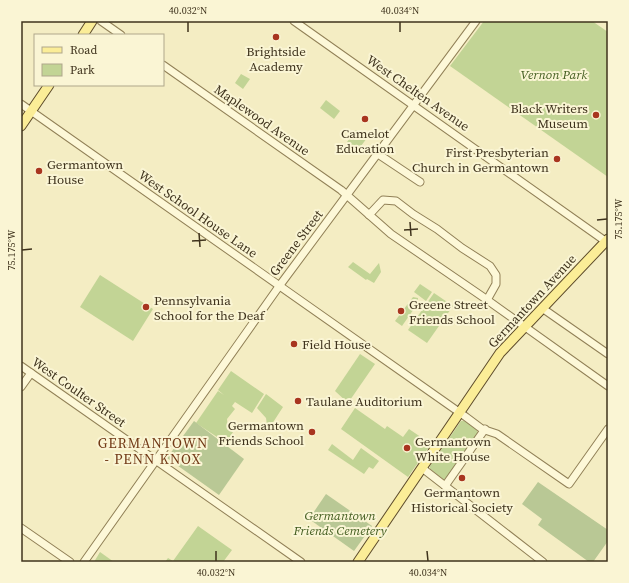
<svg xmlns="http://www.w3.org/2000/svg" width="629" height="583" font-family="'Source Serif 4',serif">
	<rect width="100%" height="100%" fill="#f4edc3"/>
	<!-- green -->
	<g fill="#c2d495">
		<path d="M484,21H592L608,32V177L450,66Z"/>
		<path d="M241,74L250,79L243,89L235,83Z"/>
		<path d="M326,100L340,111L334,119L320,108Z"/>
		<path d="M356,130L367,138L358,150L347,142Z"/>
		<path d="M353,262L370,274L379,263L381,272L374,283L367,279L366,280L348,267Z"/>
		<path d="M100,275L153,309L133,341L80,307Z"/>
		<path d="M420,284L432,292L426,301L414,292Z"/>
		<path d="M434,293L453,306L427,343L408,330Z"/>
		<path d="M413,297L418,298V303L402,326L395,321Z"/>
		<path d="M360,354L375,364L348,403L335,391Z"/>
		<path d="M231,371L264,394L252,413L235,402L232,406L235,409L227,419L228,429L233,432L226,443L196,423L218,391L224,395L218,390Z"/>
		<path d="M266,394L283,407L270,427L267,425L266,418L257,408Z"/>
		<path d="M355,408L385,429L387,426L403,437L409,429L431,444L408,477L341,429Z"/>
		<path d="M461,421H465L477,430L478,434L446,479H443L430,469V466Z"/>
		<path d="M332,444L353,460L361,448L379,461L373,469L369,467L364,474L328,450Z"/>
		<path d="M198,526L232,550L223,562H165L168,558L173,561Z"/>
		<path d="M100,552L114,562H94Z"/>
	</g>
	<!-- cemetery -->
	<g fill="#b9c895">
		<path d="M194,421L244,459L219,495L167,458Z"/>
		<path d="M538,482L608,530V541L593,562H589L538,525L542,519L522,504Z"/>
		<path d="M326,494L372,526L354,551L309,519Z"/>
	</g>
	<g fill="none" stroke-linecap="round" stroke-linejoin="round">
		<defs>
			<g id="minor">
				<path d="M101,21L121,35"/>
				<path d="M294,21L608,243"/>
				<path d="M163,65L341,190L391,234L483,297L608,386"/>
				<path d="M21,104L466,417L482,429L497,434L569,484L608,429"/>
				<path d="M378,154L420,182"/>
				<path d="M369,215L383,200L396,201L413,214L437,229L462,248L490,266L496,275V284L487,300"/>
				<path d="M542,308L608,354"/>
				<path d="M21,366L301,562"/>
				<path d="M21,387L31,373"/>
				<path d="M422,468L543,562"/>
				<path d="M445,486L485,429"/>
				<path d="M21,528L70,562"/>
				<path d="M84,562L280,285L476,21"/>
			</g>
			<g id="major">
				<path d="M83,35L92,21"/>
				<path d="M21,126L49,85"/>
				<path d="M358,562L500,353L608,239"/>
			</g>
		</defs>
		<!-- minor casing -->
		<use href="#minor" stroke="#918057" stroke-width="9"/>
		<!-- major casing -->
		<use href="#major" stroke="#5e4c2b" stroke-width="11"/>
		<!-- minor -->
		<use href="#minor" stroke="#fdf8d8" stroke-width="7"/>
		<!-- major -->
		<use href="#major" stroke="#fbed97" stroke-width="9"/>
	</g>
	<!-- ticks -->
	<path fill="none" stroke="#3f331d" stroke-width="1.5" d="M188,22V32M400,22V32M597,220L607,219M410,222L411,236M404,230L418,229M199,233L200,247M192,241L206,240M22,250L32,249M216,551V561M427,551L428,561"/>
	<!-- markers -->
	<g fill="#a8351f" stroke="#faf5d4" stroke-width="1.5">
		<circle cx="276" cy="37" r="4"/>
		<circle cx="596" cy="115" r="4"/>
		<circle cx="365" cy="119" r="4"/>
		<circle cx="557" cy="159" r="4"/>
		<circle cx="39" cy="171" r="4"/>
		<circle cx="146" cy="307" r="4"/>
		<circle cx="401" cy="311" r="4"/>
		<circle cx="294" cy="344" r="4"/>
		<circle cx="298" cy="401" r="4"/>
		<circle cx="312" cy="432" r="4"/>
		<circle cx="407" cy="448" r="4"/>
		<circle cx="462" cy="478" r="4"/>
	</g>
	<g text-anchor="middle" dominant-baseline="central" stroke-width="4" stroke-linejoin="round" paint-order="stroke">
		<!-- poi labels -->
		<g font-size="13" fill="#3f331d" stroke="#faf5d4" text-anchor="start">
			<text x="276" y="51" text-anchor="middle">Brightside<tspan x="276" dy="15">Academy</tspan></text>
			<text x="588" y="108" text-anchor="end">Black Writers<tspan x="588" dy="15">Museum</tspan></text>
			<text x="365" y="133" text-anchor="middle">Camelot<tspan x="365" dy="15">Education</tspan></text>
			<text x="549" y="152" text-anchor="end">First Presbyterian<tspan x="549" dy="15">Church in Germantown</tspan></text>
			<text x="47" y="164">Germantown<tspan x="47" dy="15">House</tspan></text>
			<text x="154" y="300">Pennsylvania<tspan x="154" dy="15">School for the Deaf</tspan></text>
			<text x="409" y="304">Greene Street<tspan x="409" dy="15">Friends School</tspan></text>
			<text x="302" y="344">Field House</text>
			<text x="306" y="401">Taulane Auditorium</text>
			<text x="304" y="425" text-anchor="end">Germantown<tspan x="304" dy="15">Friends School</tspan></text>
			<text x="415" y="441">Germantown<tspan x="415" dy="15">White House</tspan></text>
			<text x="462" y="492" text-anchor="middle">Germantown<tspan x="462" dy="15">Historical Society</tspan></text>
		</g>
		<!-- park labels -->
		<g font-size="13" font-style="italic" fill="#445e21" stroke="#faf5d4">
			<text x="554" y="74">Vernon Park</text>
			<text x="340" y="515">Germantown<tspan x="340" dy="15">Friends Cemetery</tspan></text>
		</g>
		<!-- street labels -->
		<g font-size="13" fill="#3f331d" stroke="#faf5d4">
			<text transform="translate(418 93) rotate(35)">West Chelten Avenue</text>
			<text transform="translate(262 120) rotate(35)">Maplewood Avenue</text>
			<text transform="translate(198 214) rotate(35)">West School House Lane</text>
			<text transform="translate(296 243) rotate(-53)">Greene Street</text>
			<text transform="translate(532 301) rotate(-47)">Germantown Avenue</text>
			<text transform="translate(79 392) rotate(35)">West Coulter Street</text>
		</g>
		<!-- neighbourhood labels -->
		<g font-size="14" letter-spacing="1" fill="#713916" stroke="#faf5d4">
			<text x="153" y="443">GERMANTOWN<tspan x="153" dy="16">- PENN KNOX</tspan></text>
		</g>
	</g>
	<!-- border -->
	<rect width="629" height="583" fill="none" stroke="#faf5d4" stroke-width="44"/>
	<!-- legend -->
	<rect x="34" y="34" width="130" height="52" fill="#faf5d4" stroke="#afa78b"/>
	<rect x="42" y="47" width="20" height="6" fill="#fbed97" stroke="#afa78b"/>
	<text x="70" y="54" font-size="12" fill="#3f331d">Road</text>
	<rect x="42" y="64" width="20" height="12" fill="#c2d495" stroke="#afa78b"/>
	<text x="70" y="74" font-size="12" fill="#3f331d">Park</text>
	<rect x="22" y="22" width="585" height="539" fill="none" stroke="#3f331d" stroke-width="1.5"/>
	<g font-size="10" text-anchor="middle" fill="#3f331d">
		<text x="188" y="14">40.032°N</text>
		<text x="400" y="14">40.034°N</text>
		<text transform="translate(618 219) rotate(-90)" y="4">75.175°W</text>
		<text transform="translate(11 250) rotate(-90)" y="4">75.175°W</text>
		<text x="216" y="576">40.032°N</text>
		<text x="428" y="576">40.034°N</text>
	</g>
</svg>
